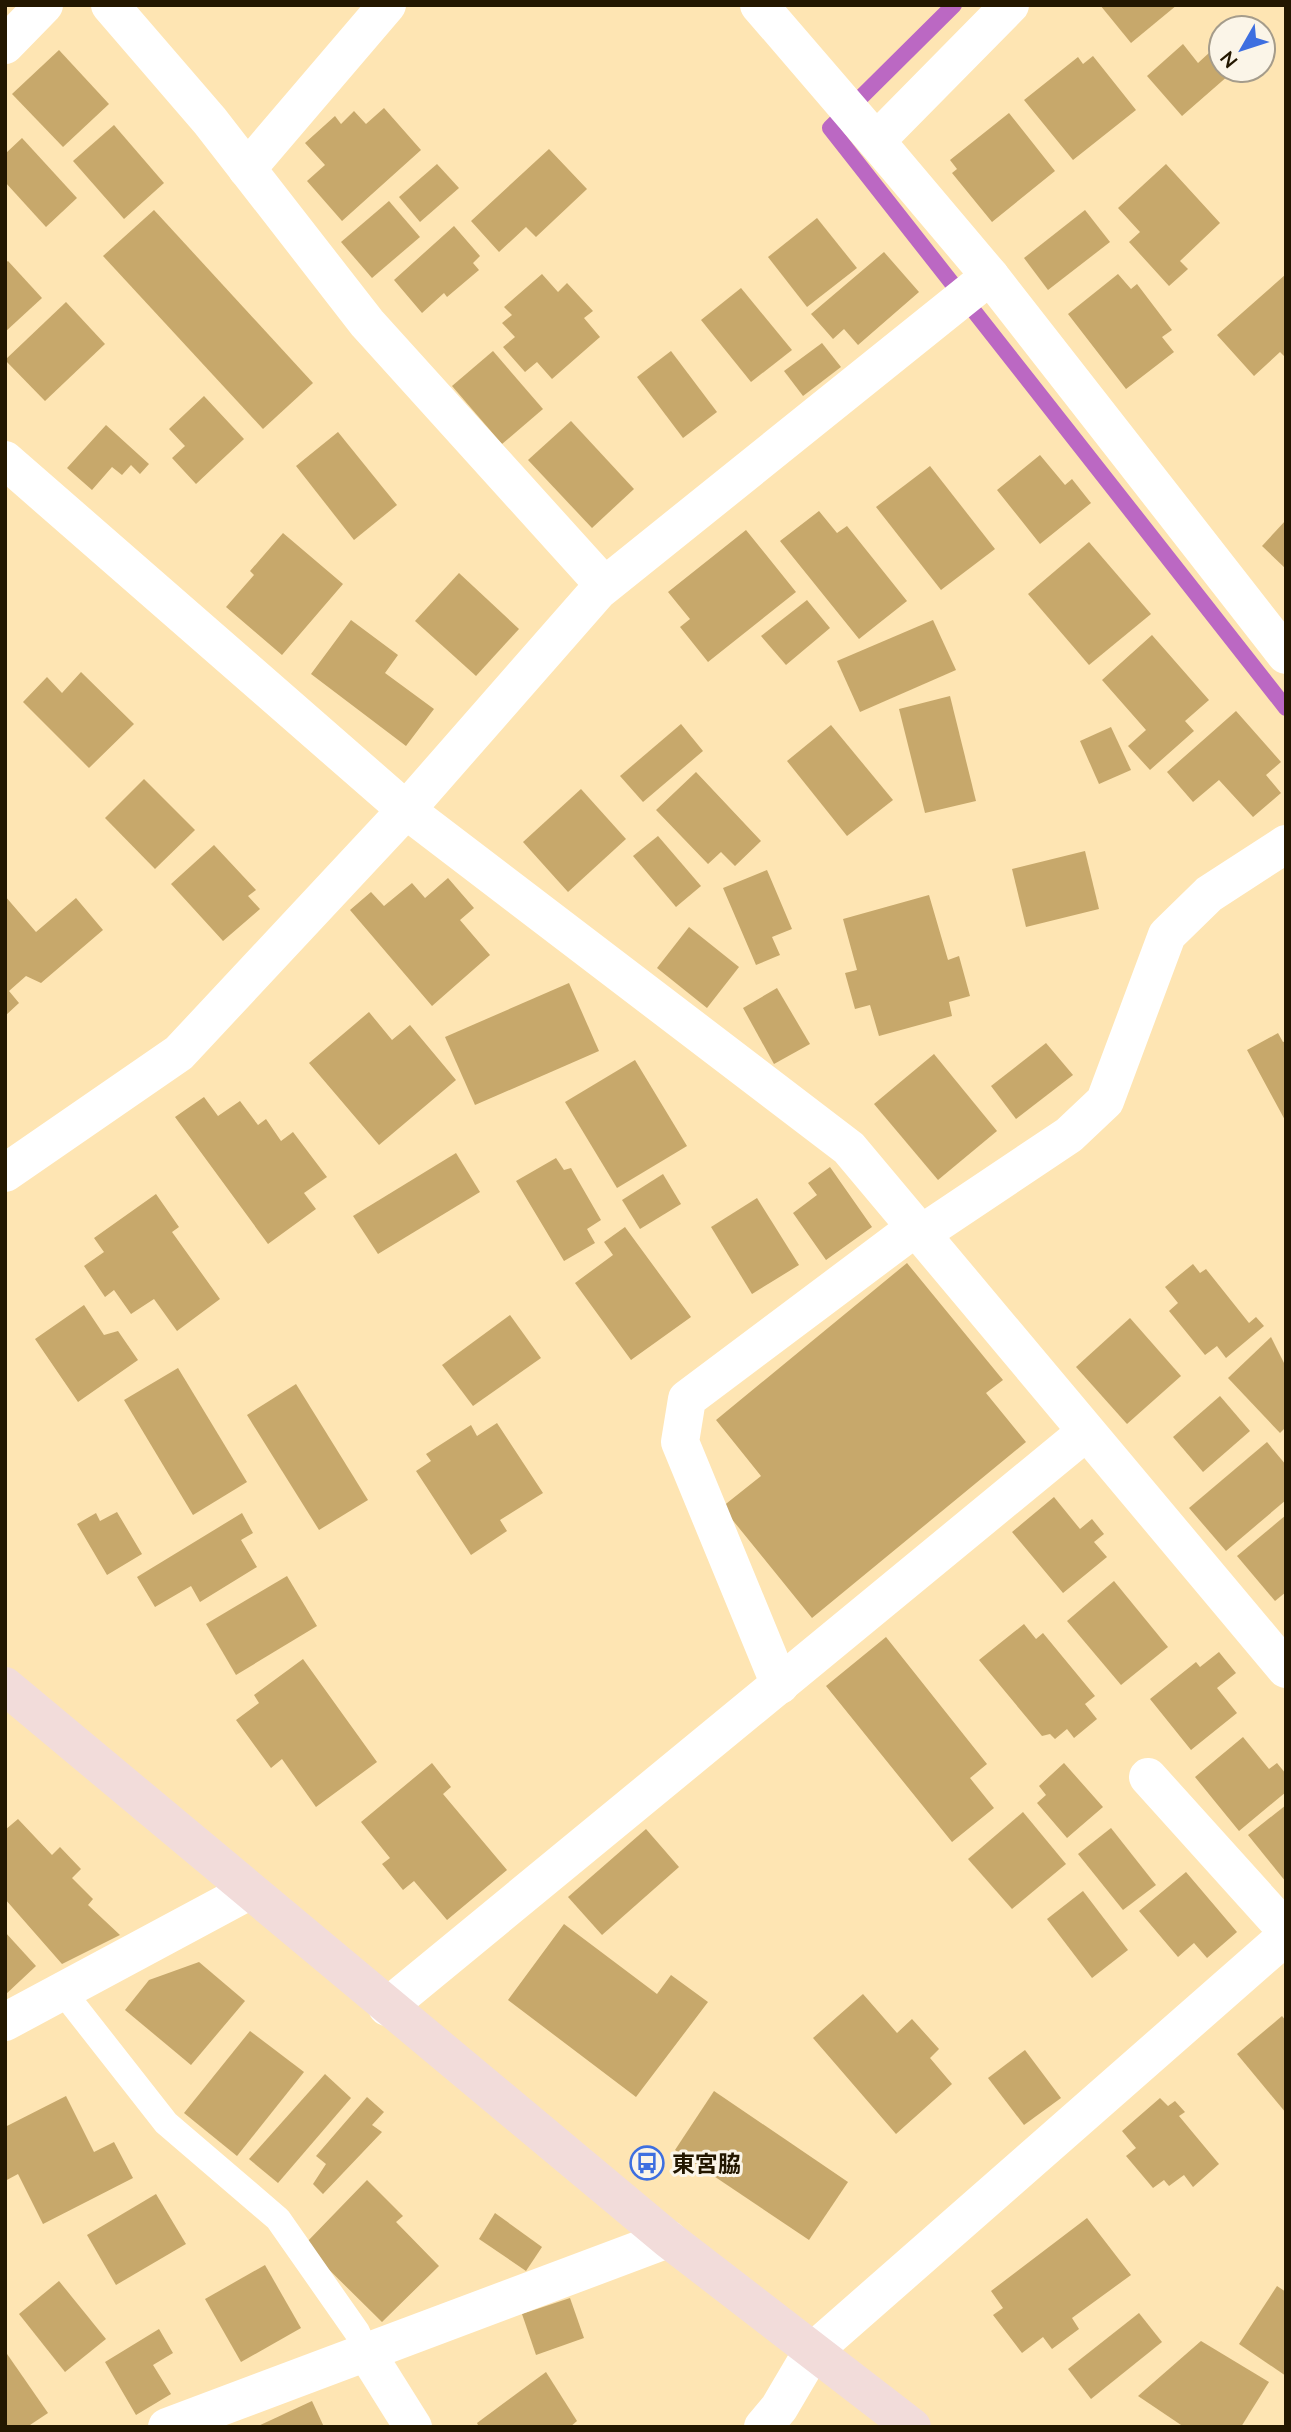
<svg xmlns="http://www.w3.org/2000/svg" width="1291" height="2432" font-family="Lato,'Noto Sans JP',sans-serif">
	<rect width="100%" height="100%" fill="#fee5b3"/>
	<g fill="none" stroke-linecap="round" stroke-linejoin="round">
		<!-- stream -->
		<path stroke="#bb68c3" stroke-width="16" d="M954,5L830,128L1286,708"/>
	</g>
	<!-- building -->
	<g fill="#c7a86b">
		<path d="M1100,5H1177L1131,43Z"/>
		<path d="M1183,44L1198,63L1210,52L1221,65V70L1229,75L1182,116L1147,76Z"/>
		<path d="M59,50L109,104L63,147L12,94Z"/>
		<path d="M1093,56L1136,110L1073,160L1024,100L1078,57L1083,64Z"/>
		<path d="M384,108L421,150L342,221L307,181L325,165L305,143L335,116L341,124L354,111L366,124Z"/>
		<path d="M1009,113L1055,171L992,222L952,173L957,169L950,160Z"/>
		<path d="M114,125L164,183L124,219L73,161Z"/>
		<path d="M22,138L77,198L46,227L5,182V154Z"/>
		<path d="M549,149L587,189L536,237L526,227L499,252L471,221Z"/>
		<path d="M437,164L459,188L420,222L399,197Z"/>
		<path d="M1166,164L1220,223L1180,261L1188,269L1169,286L1129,242L1140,232L1118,208Z"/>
		<path d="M389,201L420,237L372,278L341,242Z"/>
		<path d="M154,210L313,383L263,429L103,256Z"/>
		<path d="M1085,210L1110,242L1048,290L1024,258Z"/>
		<path d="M817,218L857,268L807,307L768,257Z"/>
		<path d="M454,226L480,256L473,263L479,270L447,297L444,293L422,313L394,280Z"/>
		<path d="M884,252L919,292L858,345L844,329L833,339L811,314Z"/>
		<path d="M8,261L42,298L5,332V263Z"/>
		<path d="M542,274L558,292L567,283L593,311L584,318L600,337L552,379L537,362L525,372L503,347L515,337L502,323L512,315L504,307Z"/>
		<path d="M1118,274L1131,289L1137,284L1172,330L1162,337L1174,352L1126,389L1068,314Z"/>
		<path d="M1286,274V358L1280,352L1254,376L1217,335Z"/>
		<path d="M741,288L792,350L751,382L701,320Z"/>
		<path d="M66,302L105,344L45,401L5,360Z"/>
		<path d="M822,343L841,367L803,396L784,371Z"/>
		<path d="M493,351L543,409L502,444L452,386Z"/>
		<path d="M671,351L717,412L683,438L637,377Z"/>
		<path d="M204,396L244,439L196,484L172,458L185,446L169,429Z"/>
		<path d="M571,421L634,489L592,528L528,460Z"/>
		<path d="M106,425L149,464L140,474L131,465L122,475L112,467L92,490L67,468Z"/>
		<path d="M338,432L397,505L354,540L296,466Z"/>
		<path d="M1040,455L1065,485L1072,479L1091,503L1040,544L997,490Z"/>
		<path d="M930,466L995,549L941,590L876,507Z"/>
		<path d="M819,511L837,533L847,526L907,601L859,639L780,541Z"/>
		<path d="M1286,520V569L1262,546Z"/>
		<path d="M746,530L796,592L708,662L680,627L690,619L668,592Z"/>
		<path d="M283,533L343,584L282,655L226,607L254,575L250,571Z"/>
		<path d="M1089,542L1151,614L1089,665L1028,594Z"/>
		<path d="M459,573L519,629L476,676L415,621Z"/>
		<path d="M807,600L830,628L786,665L761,636Z"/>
		<path d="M351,620L398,655L385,673L434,709L406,746L311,674Z"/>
		<path d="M933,620L956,670L860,712L837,661Z"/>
		<path d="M1152,635L1209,700L1185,721L1194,731L1150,770L1128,746L1146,730L1102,680Z"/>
		<path d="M81,672L134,724L89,768L23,702L47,677L62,693Z"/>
		<path d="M950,696L976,801L925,813L899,709Z"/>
		<path d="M1236,711L1281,762L1266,775L1281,793L1253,817L1219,780L1193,802L1167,772Z"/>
		<path d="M681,724L703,751L643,802L620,776Z"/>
		<path d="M831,725L893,800L847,836L787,761Z"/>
		<path d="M1111,727L1131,770L1099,784L1080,741Z"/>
		<path d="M696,772L761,841L735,866L721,852L708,864L656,810Z"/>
		<path d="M144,779L195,830L155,869L105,818Z"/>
		<path d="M581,789L626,839L568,892L523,842Z"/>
		<path d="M658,836L701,886L676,907L633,856Z"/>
		<path d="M214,845L256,890L248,896L260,909L223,941L171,884Z"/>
		<path d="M1085,851L1099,909L1026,927L1012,869Z"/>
		<path d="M767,870L792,929L772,937L780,955L756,965L723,888Z"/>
		<path d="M448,878L474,908L460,920L490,955L432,1006L350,910L371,892L384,906L412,883L425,898Z"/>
		<path d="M929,895L948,960L959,956L970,996L949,1002L952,1016L879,1036L870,1005L855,1009L845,973L857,970L843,919Z"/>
		<path d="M5,896L36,932L76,898L103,930L41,983L26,976L9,991L19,1003L5,1016Z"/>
		<path d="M689,927L739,967L707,1008L657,968Z"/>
		<path d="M569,983L599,1051L475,1105L445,1037Z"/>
		<path d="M777,988L810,1044L774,1064L743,1008Z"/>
		<path d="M369,1012L392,1040L410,1025L456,1080L379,1145L309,1063Z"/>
		<path d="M1278,1033L1283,1042L1286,1041V1122L1247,1050Z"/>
		<path d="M1046,1043L1073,1075L1016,1119L991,1086Z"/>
		<path d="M934,1054L997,1131L938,1180L874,1104Z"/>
		<path d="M635,1060L687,1146L617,1188L565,1102Z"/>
		<path d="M204,1097L218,1116L240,1101L258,1125L266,1119L281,1141L293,1132L327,1177L304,1193L316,1209L268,1244L175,1117Z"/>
		<path d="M456,1153L480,1192L378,1254L353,1216Z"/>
		<path d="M556,1158L564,1170L571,1168L601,1220L587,1229L595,1243L564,1261L516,1181Z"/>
		<path d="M830,1167L872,1227L826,1260L793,1213L817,1195L808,1183Z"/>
		<path d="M663,1174L681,1204L640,1229L622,1200Z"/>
		<path d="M156,1194L179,1227L172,1232L220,1299L177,1331L154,1299L131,1314L114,1290L105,1297L84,1266L104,1252L94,1238Z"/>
		<path d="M757,1198L799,1265L752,1294L711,1227Z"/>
		<path d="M625,1227L691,1317L631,1360L575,1283L613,1255L604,1242Z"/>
		<path d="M907,1263L1003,1380L986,1393L1026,1442L812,1618L722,1507L761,1476L716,1420Z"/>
		<path d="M1193,1264L1200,1273L1206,1269L1249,1323L1256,1317L1264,1326L1226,1358L1217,1346L1205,1355L1169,1311L1178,1303L1165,1287Z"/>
		<path d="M84,1305L104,1335L118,1331L138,1360L78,1402L35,1339Z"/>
		<path d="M510,1315L541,1358L473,1406L442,1365Z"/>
		<path d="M1130,1318L1181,1376L1127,1424L1076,1367Z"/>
		<path d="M1271,1337L1286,1367V1427L1280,1433L1228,1378Z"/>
		<path d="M178,1368L247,1482L193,1515L124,1400Z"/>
		<path d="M296,1384L368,1500L319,1530L247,1415Z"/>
		<path d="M1220,1396L1250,1431L1203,1472L1173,1437Z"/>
		<path d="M497,1423L543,1493L500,1520L507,1531L471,1555L416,1471L431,1461L426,1454L471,1425L477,1436Z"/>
		<path d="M1267,1442L1286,1465V1500L1226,1551L1189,1508Z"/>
		<path d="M1054,1497L1080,1529L1092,1519L1104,1534L1094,1542L1107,1557L1063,1593L1012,1532Z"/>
		<path d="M117,1512L142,1554L107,1575L77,1524L96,1513L100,1521Z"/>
		<path d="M242,1513L253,1533L241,1540L257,1567L200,1602L191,1586L155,1607L137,1577Z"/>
		<path d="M1286,1515V1592L1275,1601L1237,1556Z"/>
		<path d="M287,1576L317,1626L236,1675L206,1624Z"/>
		<path d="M1114,1581L1168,1647L1121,1685L1067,1621Z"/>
		<path d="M1024,1624L1036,1639L1043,1633L1095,1696L1085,1704L1097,1719L1074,1738L1067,1729L1055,1739L1050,1734L1042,1736L979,1660Z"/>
		<path d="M886,1637L987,1764L970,1778L994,1808L952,1842L826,1686Z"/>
		<path d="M1219,1652L1236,1673L1217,1688L1237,1713L1191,1750L1150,1699L1196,1662L1200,1667Z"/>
		<path d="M303,1659L377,1762L316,1807L282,1759L271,1768L236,1720L259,1703L254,1695Z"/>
		<path d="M1243,1737L1269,1769L1277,1763L1286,1774V1792L1239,1831L1195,1777Z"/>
		<path d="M432,1763L451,1787L443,1794L507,1870L447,1920L414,1881L403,1890L382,1864L390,1858L361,1822Z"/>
		<path d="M1064,1763L1103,1807L1067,1838L1037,1803L1046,1795L1039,1786Z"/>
		<path d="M1286,1805V1882L1248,1835Z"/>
		<path d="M1023,1812L1066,1864L1012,1909L968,1859Z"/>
		<path d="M18,1819L52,1855L60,1847L81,1869L72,1878L93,1899L88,1905L120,1935L62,1964L5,1899V1830Z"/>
		<path d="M1111,1828L1156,1885L1123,1910L1078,1854Z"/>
		<path d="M646,1829L679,1867L602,1935L568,1897Z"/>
		<path d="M1186,1872L1237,1932L1207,1958L1194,1943L1178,1957L1139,1911Z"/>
		<path d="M1083,1891L1128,1950L1092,1978L1047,1919Z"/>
		<path d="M564,1924L657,1994L671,1975L708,2002L636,2097L508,2000Z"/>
		<path d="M5,1932L36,1966L5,1995Z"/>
		<path d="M199,1962L245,2001L191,2065L125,2010L149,1980Z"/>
		<path d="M863,1994L897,2033L912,2019L939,2049L930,2058L952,2084L896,2134L813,2038Z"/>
		<path d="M1282,2016L1286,2021V2113L1237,2054Z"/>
		<path d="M250,2031L304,2072L237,2156L184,2113Z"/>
		<path d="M1025,2050L1061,2098L1024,2125L988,2078Z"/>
		<path d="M325,2074L351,2098L278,2183L249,2159Z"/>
		<path d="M714,2091L848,2182L809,2240L675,2150Z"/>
		<path d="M66,2096L94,2152L114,2142L133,2178L43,2224L18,2174L5,2181V2127Z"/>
		<path d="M367,2097L384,2112L372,2125L382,2132L323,2194L313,2184L326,2164L316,2156Z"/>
		<path d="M1160,2098L1168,2106L1175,2101L1185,2112L1179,2116L1219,2164L1193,2187L1184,2175L1169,2186L1164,2180L1153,2188L1126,2156L1136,2148L1122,2131Z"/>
		<path d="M367,2180L403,2216L396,2222L439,2266L382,2322L304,2245Z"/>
		<path d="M156,2194L186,2244L116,2285L87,2235Z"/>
		<path d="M495,2213L542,2247L526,2271L479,2239Z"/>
		<path d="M1087,2218L1131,2275L1072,2318L1079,2329L1052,2349L1043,2337L1022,2353L993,2315L1003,2308L991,2291Z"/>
		<path d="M265,2265L301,2328L241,2362L205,2299Z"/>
		<path d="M59,2281L106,2339L65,2372L19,2314Z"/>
		<path d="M1277,2286L1286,2292V2376L1239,2344Z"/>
		<path d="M570,2298L584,2338L536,2355L522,2314Z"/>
		<path d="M1139,2313L1162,2342L1091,2399L1068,2369Z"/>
		<path d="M159,2329L173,2353L153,2365L171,2394L136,2415L105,2362Z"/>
		<path d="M1201,2341L1269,2382L1241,2427H1184L1138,2396Z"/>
		<path d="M5,2351L48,2413L27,2427H5Z"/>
		<path d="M546,2372L577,2421L570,2427H479L477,2423Z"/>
		<path d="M312,2401L324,2427H256Z"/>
	</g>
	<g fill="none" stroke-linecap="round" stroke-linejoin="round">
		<!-- lane -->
		<path stroke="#fff" stroke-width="26" d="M64,1993L166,2123L278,2219L357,2332L366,2352"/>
		<!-- street -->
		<g stroke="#fff" stroke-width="38">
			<path d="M110,5L210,121L367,323L604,585"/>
			<path d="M759,5L876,141"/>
			<path d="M1010,5L876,141L990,276L1286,655"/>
			<path d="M5,45L44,5"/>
			<path d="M247,169L387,5"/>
			<path d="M5,460L406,810L849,1148L1286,1669"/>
			<path d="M5,1173L179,1053L406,810L598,591L990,276"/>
			<path d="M921,1234L1069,1135L1105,1101L1167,935L1209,894L1286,844"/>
			<path d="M780,1685L680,1442L687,1399L915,1228"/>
			<path d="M1148,1777L1286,1930"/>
			<path d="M387,2007L1086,1432"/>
			<path d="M5,2022L249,1891"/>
			<path d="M366,2352L413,2427"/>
			<path d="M167,2427L668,2239"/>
			<path d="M763,2427L779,2408L812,2352L1286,1936"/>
		</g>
		<!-- secondary -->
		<path stroke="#f2dcda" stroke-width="38" d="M5,1686L668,2239L912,2427"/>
	</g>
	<!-- icons -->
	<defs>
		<symbol id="bus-ring" viewBox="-11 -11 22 22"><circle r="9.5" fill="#fbf5e8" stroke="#3e6fe0" stroke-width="1.5"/><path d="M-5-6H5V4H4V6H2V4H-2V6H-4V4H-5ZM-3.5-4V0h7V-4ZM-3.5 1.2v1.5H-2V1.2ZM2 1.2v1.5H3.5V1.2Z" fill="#3e6fe0"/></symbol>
	</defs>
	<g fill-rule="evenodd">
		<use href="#bus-ring" x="628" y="2144" width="38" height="38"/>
	</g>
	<g text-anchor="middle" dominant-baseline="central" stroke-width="6" stroke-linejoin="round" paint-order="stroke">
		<!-- poi labels -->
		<g font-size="23" font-weight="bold" fill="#231700" stroke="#fbf5e8" text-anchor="start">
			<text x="672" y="2163">東宮脇</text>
		</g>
	</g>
	<!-- border -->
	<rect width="1291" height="2432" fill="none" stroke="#231700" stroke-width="14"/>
	<!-- north arrow -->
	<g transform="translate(1242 49) rotate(231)"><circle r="33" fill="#fbf5e8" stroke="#a59c8b" stroke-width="2"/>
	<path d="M0-5L12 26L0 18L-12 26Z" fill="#3e6fe0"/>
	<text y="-10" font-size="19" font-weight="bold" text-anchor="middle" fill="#231700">N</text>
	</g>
</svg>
